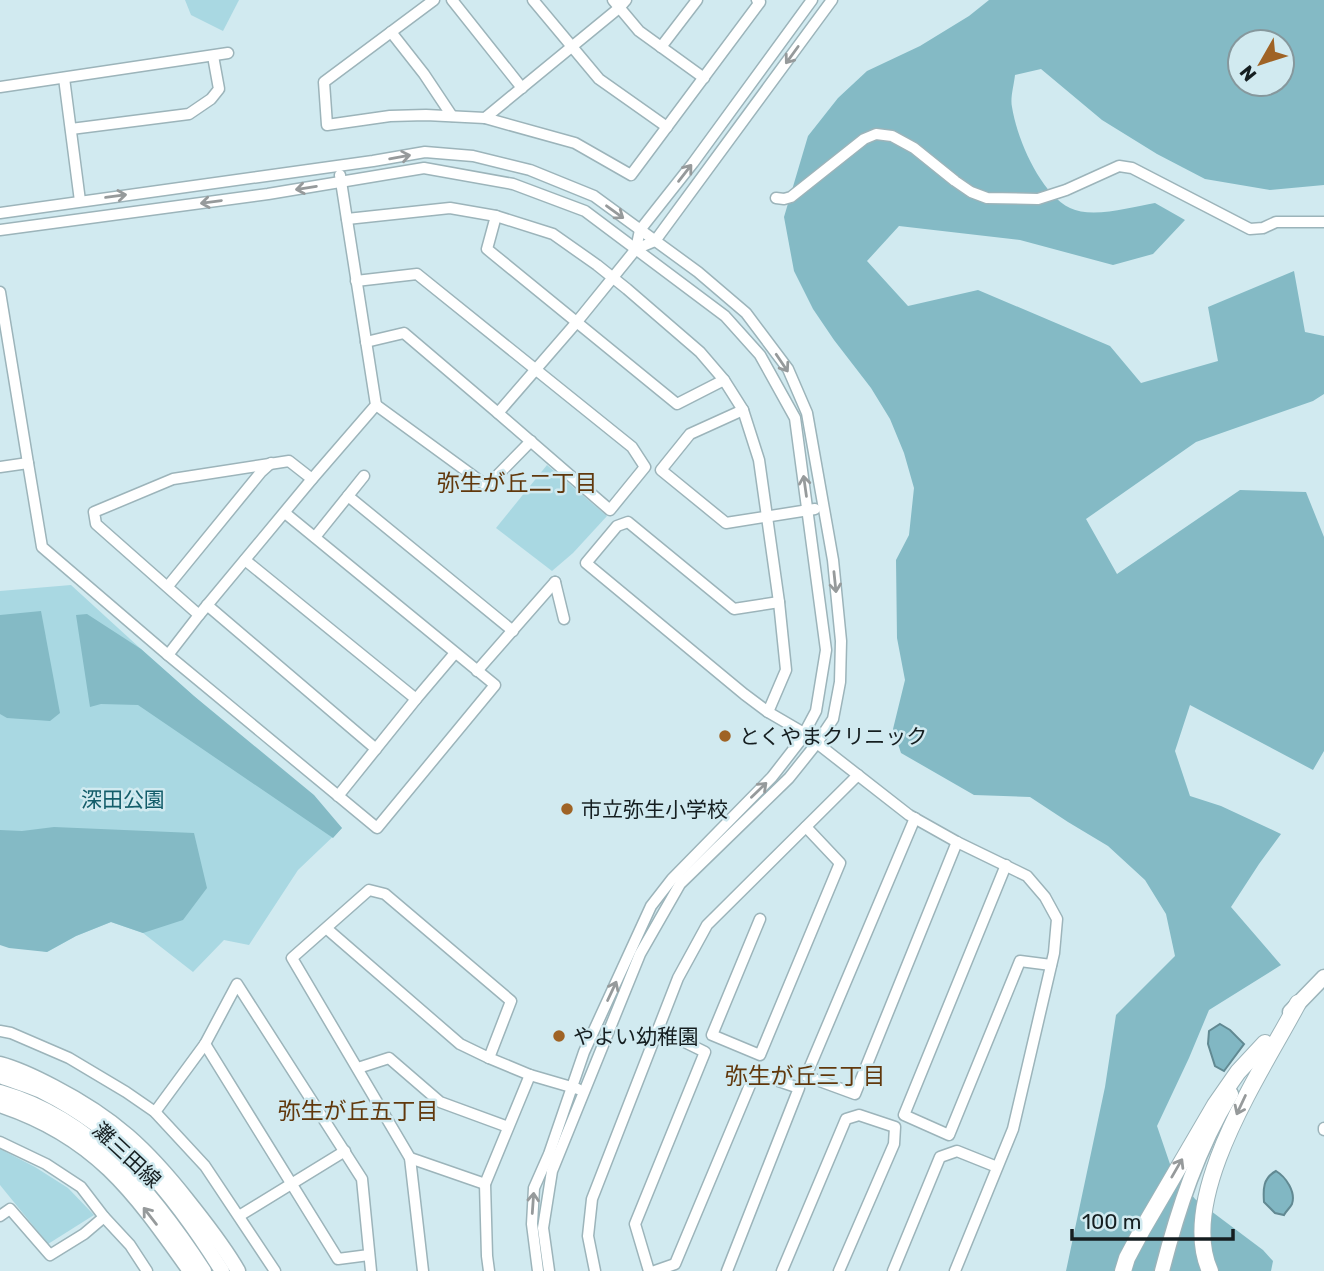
<svg xmlns="http://www.w3.org/2000/svg" width="1324" height="1271" font-family="Rubik,'Noto Sans JP',sans-serif">
	<rect width="100%" height="100%" fill="#d1eaf0"/>
	<!-- green -->
	<g fill="#a9d8e2">
		<path d="M185,0H239L223,31L191,15Z"/>
		<path d="M547,465L607,516L573,553L552,571L496,528Z"/>
		<path d="M71,585L141,649L342,828L298,870L249,945L224,940L193,972L143,933L111,922L76,936L47,952L0,942V591Z"/>
		<path d="M0,1149L35,1167L68,1188L94,1215L48,1244L0,1185Z"/>
	</g>
	<!-- forest -->
	<g fill="#84bac5" fill-rule="evenodd">
		<path d="M989,0H1324V185L1270,190L1205,179L1157,154L1102,120L1041,69L1015,75C1014,85 1010,98 1012,107C1017,139 1040,193 1070,208C1092,219 1131,207 1155,203L1185,220L1153,254L1113,265L1020,240L899,226L867,261L908,306L978,290L1110,346L1141,383L1218,361L1208,307L1294,271L1305,332L1324,336V394L1313,401L1196,442L1086,519L1117,574L1240,490L1306,492L1324,537V751L1313,770L1190,705L1175,751L1190,796L1221,806L1281,834L1259,864L1231,907L1281,965L1209,1010L1189,1058L1157,1126L1171,1167L1195,1199L1263,1250L1273,1261L1271,1271H1066L1105,1087L1116,1015L1175,956L1166,914L1145,880L1108,846L1068,822L1030,797L974,795L901,753L893,729L905,680L897,638L896,560L909,535L914,488L904,453L890,419L871,388L834,340L813,309L794,271L784,217L808,136L838,98L867,71L920,46L969,16ZM1240,42H1282V84H1240Z"/>
		<path d="M41,611L60,713L50,721L7,718L0,714V615Z"/>
		<path d="M87,614L141,649L194,696L314,795L342,828L333,838L138,705L101,704L90,707L76,615Z"/>
		<path d="M54,827L194,833L207,888L183,920L143,933L111,922L76,936L47,952L9,948L0,945V830L22,831Z"/>
	</g>
	<!-- water -->
	<g fill="#81b7c3" stroke="#618992" stroke-width="2">
		<path d="M1220,1024L1230,1030L1244,1044L1224,1071L1215,1066L1208,1044L1209,1031Z"/>
		<path d="M1276,1171C1286,1177 1296,1192 1292,1204C1290,1208 1286,1211 1284,1215L1275,1213L1264,1202C1263,1189 1263,1178 1276,1171Z"/>
	</g>
	<g fill="none" stroke-linecap="round" stroke-linejoin="round">
		<defs>
			<g id="minor">
				<path d="M434,0L324,82L327,125L390,116L426,115L485,118L619,8L626,0"/>
				<path d="M452,0L522,88"/>
				<path d="M533,0L599,79L667,127"/>
				<path d="M613,0L639,31L704,78"/>
				<path d="M391,32L424,74L452,116"/>
				<path d="M661,47L697,0"/>
				<path d="M64,78L80,201"/>
				<path d="M0,87L228,53"/>
				<path d="M485,118L575,143L631,175L760,2L757,0"/>
				<path d="M71,129L189,114L211,99L219,89L213,56"/>
				<path d="M776,198L784,199L791,197L864,139L876,134L892,136L914,148L955,181L971,192L987,198L1038,199L1066,190L1119,166L1132,168L1250,229L1263,228L1276,222H1324"/>
				<path d="M0,213L373,161L425,152L473,156L530,170L594,196L698,272L746,313L788,369L807,413L833,560L841,641L840,682L833,719L817,743L789,778L680,884L640,954L552,1171L543,1228L549,1271"/>
				<path d="M496,216L487,249L677,404L724,380"/>
				<path d="M347,219L450,208L496,216L553,234L597,265L627,289L700,352L724,380L743,410L759,460L779,602L786,670L768,712"/>
				<path d="M0,230L268,194L424,168L513,184L585,211L725,316L760,355L795,418L826,650L816,711L800,741L772,777L672,879L651,906L584,1052L549,1154L534,1188L532,1224L538,1271"/>
				<path d="M636,249L640,230L693,163L812,0"/>
				<path d="M356,281L417,274L632,447L645,467L610,510L498,413"/>
				<path d="M0,292L28,463L0,467"/>
				<path d="M366,342L404,333L498,413L576,323L636,249L655,241L832,0"/>
				<path d="M376,405L487,486L531,441"/>
				<path d="M743,410L690,434L661,470L726,523L815,509"/>
				<path d="M28,463L42,547L168,655L199,615L312,479L376,405L340,175"/>
				<path d="M348,496L513,631"/>
				<path d="M315,537L364,476"/>
				<path d="M245,560L416,699"/>
				<path d="M555,582L564,619"/>
				<path d="M168,586L261,472L271,463"/>
				<path d="M779,602L734,609L628,522L617,526L586,563L744,694L768,712L804,733L909,815L957,842L1027,876L1045,897L1057,919L1054,953L1013,1129L955,1271"/>
				<path d="M207,605L376,749"/>
				<path d="M199,615L96,524L94,512L173,479L289,461L312,479"/>
				<path d="M168,655L377,828L495,685L285,513"/>
				<path d="M477,671L555,582"/>
				<path d="M338,796L416,699L455,653"/>
				<path d="M915,818L806,1076L855,1094L957,842"/>
				<path d="M1006,865L904,1115L949,1135L1020,961L1051,965"/>
				<path d="M760,919L712,1035L760,1055L840,863L806,827"/>
				<path d="M326,928L460,1044L489,1058L511,1001L385,894L369,890L292,958L410,1158L423,1271"/>
				<path d="M0,1031L11,1033L69,1058L126,1092L155,1112L205,1166L275,1271"/>
				<path d="M205,1044L338,1259L369,1255"/>
				<path d="M489,1058L530,1075L578,1089"/>
				<path d="M358,1068L389,1058L440,1102L508,1127"/>
				<path d="M155,1112L205,1044L237,984L362,1179L371,1271"/>
				<path d="M1324,1128V1130"/>
				<path d="M0,1142L46,1164L81,1187L104,1217L130,1245L147,1271"/>
				<path d="M410,1158L485,1184"/>
				<path d="M0,1216L10,1209L50,1255L84,1234L104,1217"/>
				<path d="M239,1216L345,1151"/>
				<path d="M489,1271L487,1256L485,1184L530,1075"/>
				<path d="M595,1271L588,1236L592,1199L678,978L707,925L858,775"/>
				<path d="M649,1271L635,1224L705,1052L658,1029"/>
				<path d="M655,1271L675,1264L755,1073L799,1088L727,1271"/>
				<path d="M782,1271L846,1119L859,1115L895,1127L894,1144L839,1271"/>
				<path d="M893,1271L940,1157L957,1151L997,1167"/>
			</g>
			<g id="major">
				<path d="M1290,1012L1324,977"/>
				<path d="M0,1064C19,1069 37,1078 54,1087C114,1118 147,1149 188,1201C206,1224 224,1246 238,1271"/>
				<path d="M0,1076C13,1081 28,1085 41,1091C125,1133 173,1193 222,1271"/>
				<path d="M0,1092C94,1119 153,1193 204,1271"/>
				<path d="M0,1105C96,1137 134,1192 190,1271"/>
				<path d="M1162,1271C1178,1209 1198,1148 1231,1094"/>
			</g>
			<g id="highway">
				<path d="M1123,1271L1127,1258L1142,1230L1215,1105L1238,1072L1265,1043"/>
				<path d="M1210,1271C1176,1196 1264,1068 1298,1003"/>
			</g>
		</defs>
		<!-- minor casing -->
		<use href="#minor" stroke="#9cb4ba" stroke-width="13"/>
		<!-- major casing -->
		<use href="#major" stroke="#9cb4ba" stroke-width="17"/>
		<!-- highway casing -->
		<use href="#highway" stroke="#9cb4ba" stroke-width="18"/>
		<!-- minor -->
		<use href="#minor" stroke="#fff" stroke-width="10"/>
		<!-- major -->
		<use href="#major" stroke="#fff" stroke-width="14"/>
		<!-- highway -->
		<use href="#highway" stroke="#fff" stroke-width="16"/>
	</g>
	<!-- one-way arrows -->
	<defs><path id="oneway-shaft" d="M-6 0H5M1.5-3L5.5 0L1.5 3" fill="none" stroke-width="1.6" stroke-linecap="round" stroke-linejoin="round" transform="scale(1.75)"/></defs>
	<g stroke="#969a9b">
		<use href="#oneway-shaft" transform="translate(792 55) rotate(126)"/>
		<use href="#oneway-shaft" transform="translate(400 157) rotate(-10)"/>
		<use href="#oneway-shaft" transform="translate(685 173) rotate(-52)"/>
		<use href="#oneway-shaft" transform="translate(306 188) rotate(171)"/>
		<use href="#oneway-shaft" transform="translate(116 196) rotate(-8)"/>
		<use href="#oneway-shaft" transform="translate(211 202) rotate(172)"/>
		<use href="#oneway-shaft" transform="translate(615 212) rotate(36)"/>
		<use href="#oneway-shaft" transform="translate(782 363) rotate(56)"/>
		<use href="#oneway-shaft" transform="translate(805 486) rotate(-98)"/>
		<use href="#oneway-shaft" transform="translate(835 582) rotate(84)"/>
		<use href="#oneway-shaft" transform="translate(759 790) rotate(-44)"/>
		<use href="#oneway-shaft" transform="translate(612 991) rotate(-65)"/>
		<use href="#oneway-shaft" transform="translate(1241 1105) rotate(115)"/>
		<use href="#oneway-shaft" transform="translate(1177 1168) rotate(-60)"/>
		<use href="#oneway-shaft" transform="translate(533 1203) rotate(-86)"/>
		<use href="#oneway-shaft" transform="translate(150 1216) rotate(-128)"/>
	</g>
	<!-- markers -->
	<g fill="#9f6325" stroke="#d1eaf0" stroke-width="2.5">
		<circle cx="725" cy="736" r="7"/>
		<circle cx="567" cy="809" r="7"/>
		<circle cx="559" cy="1036" r="7"/>
	</g>
	<g text-anchor="middle" dominant-baseline="central" stroke-width="5" stroke-linejoin="round" paint-order="stroke">
		<!-- poi labels -->
		<g font-size="21" fill="#151e20" stroke="#d1eaf0" text-anchor="start">
			<text x="739" y="736">とくやまクリニック</text>
			<text x="581" y="809">市立弥生小学校</text>
			<text x="573" y="1036">やよい幼稚園</text>
		</g>
		<!-- park labels -->
		<g font-size="21" fill="#135d6a" stroke="#d1eaf0">
			<text x="123" y="799">深田公園</text>
		</g>
		<!-- street labels -->
		<g font-size="21" fill="#151e20" stroke="#d1eaf0">
			<text transform="translate(127 1155) rotate(43)">灘三田線</text>
		</g>
		<!-- neighbourhood labels -->
		<g font-size="23" fill="#61380c" stroke="#d1eaf0">
			<text x="517" y="483">弥生が丘二丁目</text>
			<text x="805" y="1076">弥生が丘三丁目</text>
			<text x="358" y="1111">弥生が丘五丁目</text>
		</g>
	</g>
	<!-- north arrow -->
	<g transform="translate(1261 63) rotate(231)"><circle r="33" fill="#d1eaf0" stroke="#86989d" stroke-width="2"/>
	<path d="M0-5L12 26L0 18L-12 26Z" fill="#9f6325"/>
	<text y="-10" font-size="19" font-weight="bold" text-anchor="middle" fill="#151e20">N</text>
	</g>
	<!-- scale -->
	<path d="M1072 1229v10h161v-10" fill="none" stroke="#151e20" stroke-width="3.5"/>
	<text x="1082" y="1229" font-size="21" fill="#151e20" stroke="#d1eaf0" stroke-width="5" paint-order="stroke">100 m</text>
</svg>
